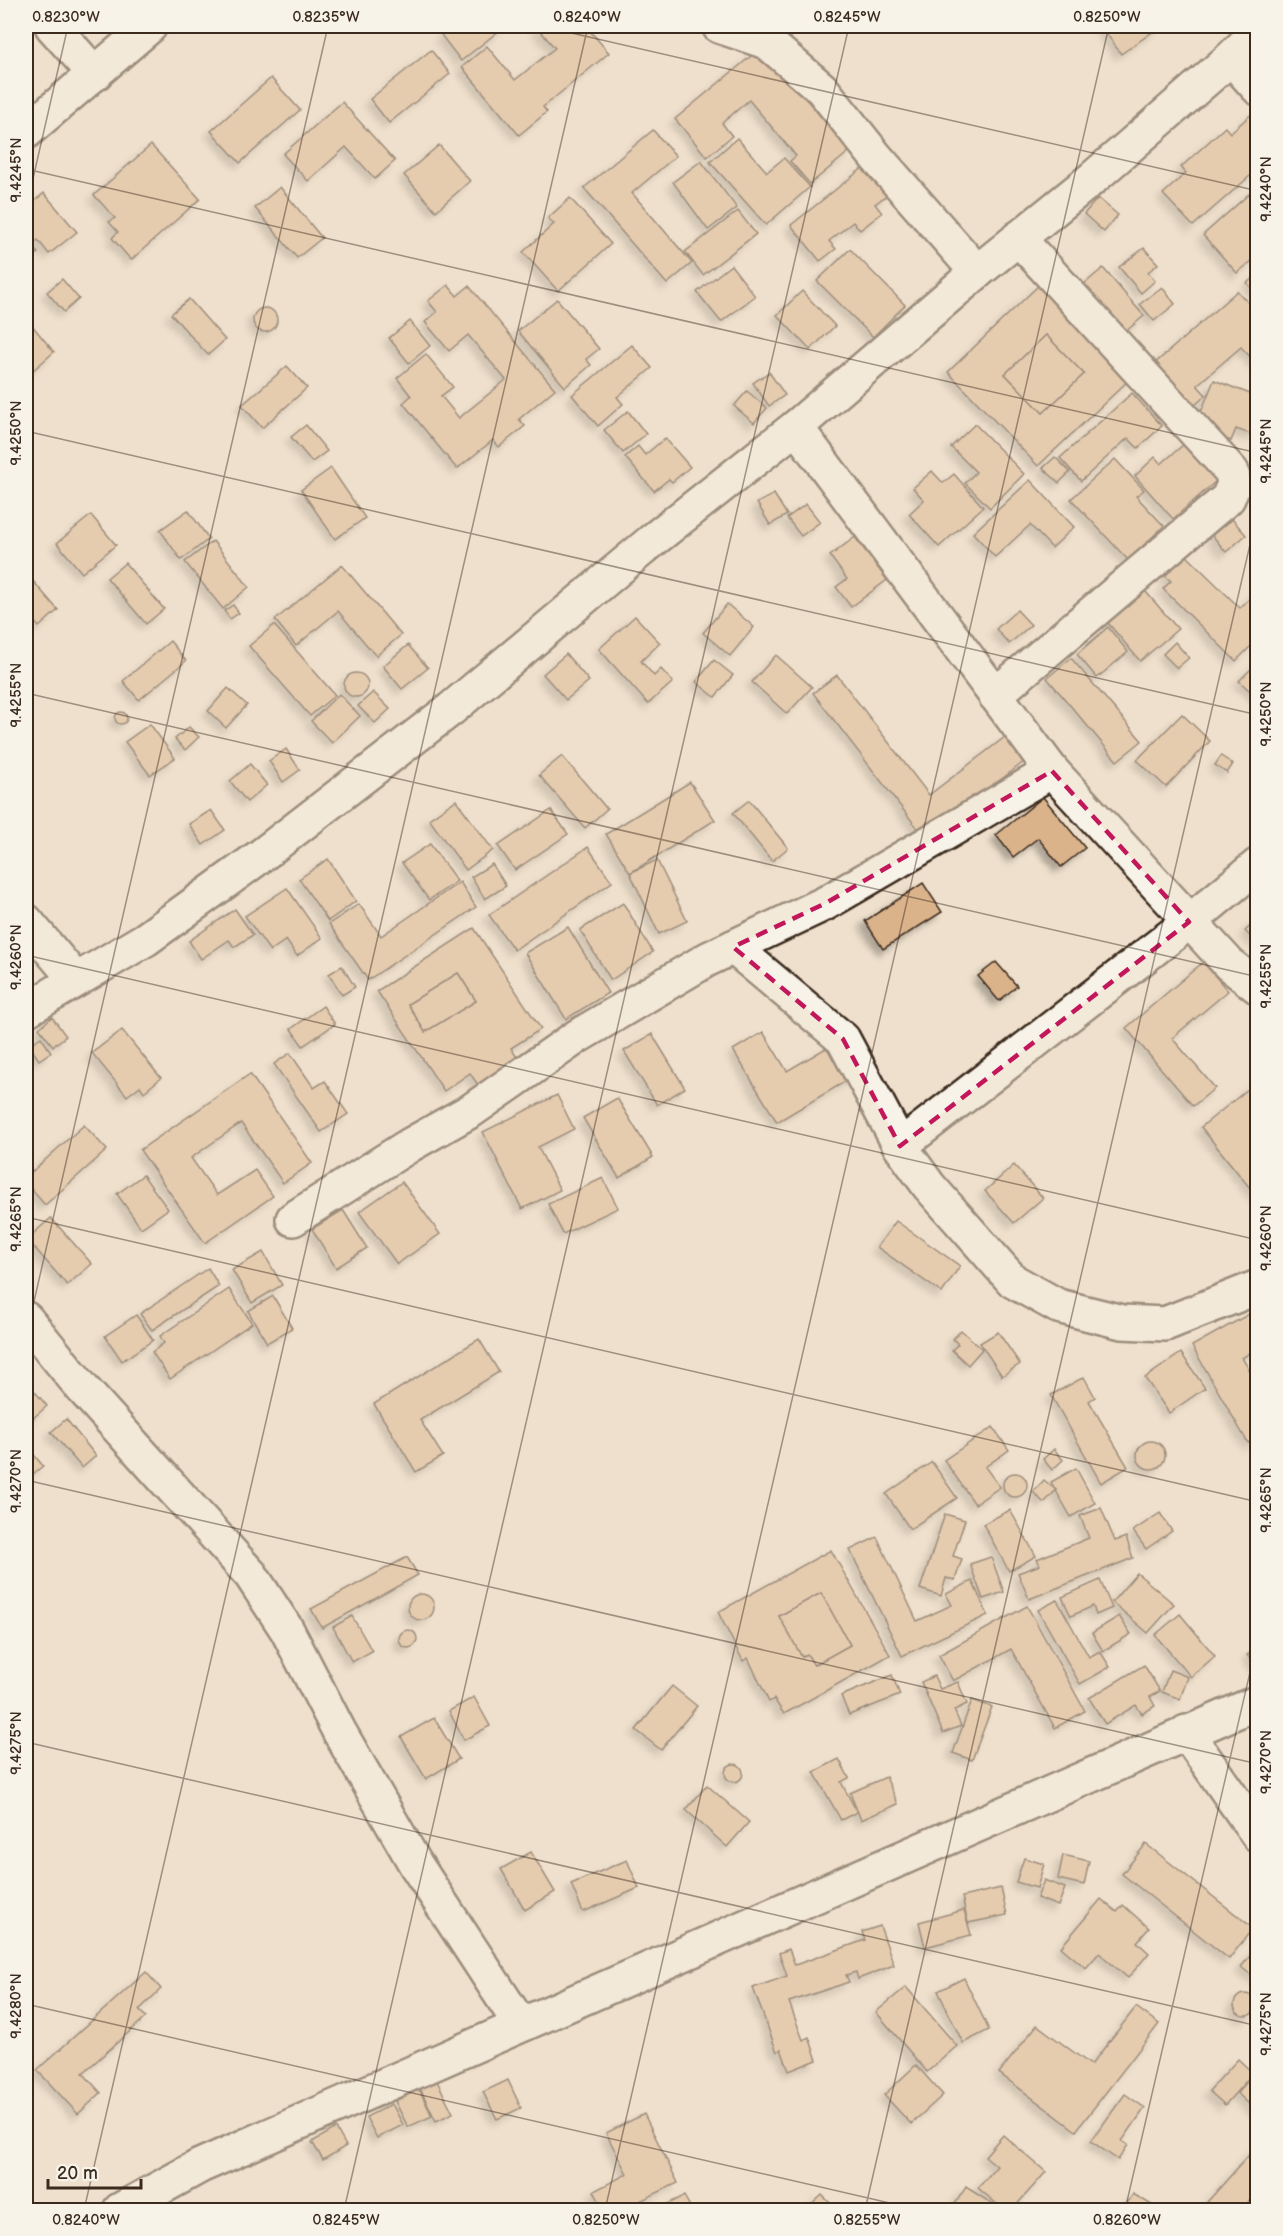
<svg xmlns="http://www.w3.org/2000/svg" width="1283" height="2236" font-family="'Balsamiq Sans',sans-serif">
	<defs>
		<filter id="shadow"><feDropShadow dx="-5.5" dy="5.5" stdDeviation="3" flood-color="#0004"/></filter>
	</defs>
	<rect width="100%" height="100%" fill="#eee0cc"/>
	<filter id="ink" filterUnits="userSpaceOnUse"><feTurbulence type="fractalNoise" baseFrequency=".0167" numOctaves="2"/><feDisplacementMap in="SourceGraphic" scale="12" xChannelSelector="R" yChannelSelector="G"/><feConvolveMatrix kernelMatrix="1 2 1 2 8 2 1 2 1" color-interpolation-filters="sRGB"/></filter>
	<g filter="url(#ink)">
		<!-- building -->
		<g fill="#dab38b" stroke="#3b2a1e" stroke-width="1.5" fill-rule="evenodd" filter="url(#shadow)">
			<path d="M453,26H505L461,61L441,35Z"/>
			<path d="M536,26H586L609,53L543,107L547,112L519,135L462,67L487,46L515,80L555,48Z"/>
			<path d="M1101,26H1161L1121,54Z"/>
			<path d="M762,47L850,151L810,184L790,161L796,156L749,100L722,123L732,136L707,157L675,119Z"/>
			<path d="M431,50L450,74L389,123L370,99Z"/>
			<path d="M271,78L300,110L240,163L211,131Z"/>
			<path d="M342,102L395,161L375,179L346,147L308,181L283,154Z"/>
			<path d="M1254,112L1258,115V169L1193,226L1163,194L1186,173L1181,167L1225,127L1230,133Z"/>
			<path d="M653,130L676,156L632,193L692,263L667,284L584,188Z"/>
			<path d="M737,138L767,172L784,158L810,187L766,225L710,162Z"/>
			<path d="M151,145L200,199L131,260L112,238L118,232L109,222L115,218L94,195Z"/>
			<path d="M439,145L470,181L436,211L404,175Z"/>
			<path d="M701,161L737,208L708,230L673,182Z"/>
			<path d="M864,167L887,195L875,204L882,213L860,230L853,222L829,241L836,249L820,261L791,225Z"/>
			<path d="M1258,186V256L1237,273L1203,235Z"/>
			<path d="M280,187L322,238L297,258L255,208Z"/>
			<path d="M44,193L77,232L49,254L38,240L31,246L38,253L26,263V208Z"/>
			<path d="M570,198L611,244L558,291L523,252L554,224L548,218Z"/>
			<path d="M1098,198L1118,215L1104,232L1084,214Z"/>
			<path d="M738,211L756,234L703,275L685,252Z"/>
			<path d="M1144,248L1158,264L1148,272L1155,281L1141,293L1119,267Z"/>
			<path d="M850,249L905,305L873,337L817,281Z"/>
			<path d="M731,265L755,296L721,322L697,292Z"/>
			<path d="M1103,268L1144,316L1118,338L1076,291Z"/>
			<path d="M1258,274V295L1247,283Z"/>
			<path d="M62,279L79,299L64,312L47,292Z"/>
			<path d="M1040,284L1131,378L1038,466L948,372ZM1046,335L1084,374L1043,413L1005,374Z"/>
			<path d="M448,285L457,296L469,286L555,389L519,419L525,426L499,447L493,440L457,469L403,403L411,396L397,378L426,354L453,387L441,396L459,418L506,380L468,335L449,351L425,322L437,312L428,301Z"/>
			<path d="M1162,287L1175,304L1154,321L1140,304Z"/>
			<path d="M802,291L835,326L810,350L777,315Z"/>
			<path d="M1237,291L1258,313V365L1241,347L1197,385L1206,395L1184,415L1145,372Z"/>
			<path d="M189,299L225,340L208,355L171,314Z"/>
			<path d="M557,299L599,349L586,359L591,365L565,387L518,331Z"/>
			<circle cx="265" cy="320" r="12"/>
			<path d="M26,318L54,352L31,372L26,366Z"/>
			<path d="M410,321L430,346L409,363L389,338Z"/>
			<path d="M1046,335L1084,374L1043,413L1005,374Z"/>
			<path d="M632,345L652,368L617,397L623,404L598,426L572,395Z"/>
			<path d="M287,366L307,388L262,428L242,405Z"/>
			<path d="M769,372L785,395L769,406L753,383Z"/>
			<path d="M1214,380L1258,397V425L1253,435L1236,429L1231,441L1195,427Z"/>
			<path d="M747,391L767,408L754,423L734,406Z"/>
			<path d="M1132,393L1162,426L1138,448L1128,438L1081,481L1060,458Z"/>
			<path d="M628,411L646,434L623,453L604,430Z"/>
			<path d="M975,424L1024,474L990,508L965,483L976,472L951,447Z"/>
			<path d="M306,425L327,451L312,462L291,437Z"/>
			<path d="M665,438L690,467L672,482L669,479L654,491L625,457L638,446L645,455Z"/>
			<path d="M1190,439L1223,475L1173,519L1135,476L1155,457L1161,464Z"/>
			<path d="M1055,457L1070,472L1059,483L1043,468Z"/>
			<path d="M1115,459L1144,490L1136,496L1164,526L1128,560L1071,499Z"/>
			<path d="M331,468L365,518L335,539L301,490Z"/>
			<path d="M932,471L943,483L954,474L983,507L939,547L909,514L924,500L913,488Z"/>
			<path d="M1030,480L1074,527L1052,548L1030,525L995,557L973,533Z"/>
			<path d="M774,494L787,515L770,525L757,503Z"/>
			<path d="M806,504L820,522L801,536L787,518Z"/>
			<path d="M188,510L209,539L181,560L160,530Z"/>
			<path d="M91,515L116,545L82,573L57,543Z"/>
			<path d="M1232,519L1246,535L1226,552L1212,535Z"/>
			<path d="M855,537L887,580L851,607L836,587L847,579L830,556Z"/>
			<path d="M213,541L249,587L223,609L185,562Z"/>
			<path d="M1186,555L1240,608L1258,590V639L1236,661L1163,589L1171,581L1165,576Z"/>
			<path d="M125,563L164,609L146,624L107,578Z"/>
			<path d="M342,565L401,635L376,656L338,611L296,646L275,620Z"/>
			<path d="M26,573L58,610L39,627L26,612Z"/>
			<path d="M1140,585L1178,629L1140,661L1103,617Z"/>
			<path d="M727,604L754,627L730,656L703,633Z"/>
			<path d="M233,605L239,613L230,619L224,611Z"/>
			<path d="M1017,610L1031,625L1009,644L996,629Z"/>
			<path d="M635,616L660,643L641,661L654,676L661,669L673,682L648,704L599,649Z"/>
			<path d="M274,625L335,695L310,716L249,646Z"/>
			<path d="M1108,627L1128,652L1097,678L1077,654Z"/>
			<path d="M170,641L186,661L139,700L123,681Z"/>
			<path d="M1175,642L1189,658L1177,668L1163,654Z"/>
			<path d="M408,645L428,668L402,689L383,666Z"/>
			<path d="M566,654L589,681L566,700L543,674Z"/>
			<path d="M776,655L812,687L787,714L752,682Z"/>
			<path d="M1071,658L1142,741L1117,761L1047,678Z"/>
			<path d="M714,660L733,675L715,697L696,682Z"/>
			<path d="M1258,662V698L1239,681Z"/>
			<circle cx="356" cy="685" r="12"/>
			<path d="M837,675L929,795L1005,737L1025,761L925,838L813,693Z"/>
			<path d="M228,688L247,705L226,728L208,711Z"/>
			<path d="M373,692L390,709L375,723L358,706Z"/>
			<path d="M339,694L360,716L332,743L311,721Z"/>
			<circle cx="121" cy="718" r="6"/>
			<path d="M1182,714L1210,741L1166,787L1137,760Z"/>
			<path d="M150,724L175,758L150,775L125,742Z"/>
			<path d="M189,727L199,737L185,750L175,739Z"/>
			<path d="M286,749L300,770L283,782L269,761Z"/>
			<path d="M562,756L607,809L585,828L539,775Z"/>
			<path d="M1221,756L1233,764L1227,773L1215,765Z"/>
			<path d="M250,764L267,785L247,802L230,781Z"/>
			<path d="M690,782L715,820L630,873L606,834Z"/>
			<path d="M1043,797L1085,848L1061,867L1038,838L1013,857L996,835Z"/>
			<path d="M456,800L493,850L466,870L429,819Z"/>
			<path d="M749,800L788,848L772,861L733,813Z"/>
			<path d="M211,810L225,830L203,845L189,824Z"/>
			<path d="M551,810L568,834L515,870L498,846Z"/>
			<path d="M430,844L457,881L429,900L402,863Z"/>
			<path d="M588,847L612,882L514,950L489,915Z"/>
			<path d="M328,859L356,901L328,921L299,879Z"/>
			<path d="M657,860L687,921L659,934L630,873Z"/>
			<path d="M492,864L506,886L485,899L471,877Z"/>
			<path d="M460,882L476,907L368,980L329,924L359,904L381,936Z"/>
			<path d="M923,883L942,912L883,949L865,921Z"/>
			<path d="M287,888L322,938L297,956L286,940L270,951L245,916Z"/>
			<path d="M623,903L653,952L611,980L580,930Z"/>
			<path d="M235,909L253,935L234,947L229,940L201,959L189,941Z"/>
			<path d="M1258,919V944L1245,931Z"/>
			<path d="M568,927L608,993L566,1019L525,953Z"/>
			<path d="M474,928L541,1029L511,1048L518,1059L478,1085L470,1073L444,1091L377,991ZM458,973L476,1001L425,1032L408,1004Z"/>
			<path d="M996,962L1017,986L999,1001L978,976Z"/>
			<path d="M1203,962L1228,991L1172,1038L1215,1088L1193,1106L1126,1028Z"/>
			<path d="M342,966L355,987L342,995L329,974Z"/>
			<path d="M458,973L476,1001L425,1032L408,1004Z"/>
			<path d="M323,1006L335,1024L303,1046L291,1029Z"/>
			<path d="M52,1017L66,1036L53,1046L39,1028Z"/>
			<path d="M122,1030L161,1078L144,1092L140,1086L127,1096L92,1053Z"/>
			<path d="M763,1032L787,1071L838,1041L858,1074L777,1122L733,1050Z"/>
			<path d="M652,1034L685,1088L657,1105L624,1051Z"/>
			<path d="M41,1037L51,1052L39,1060L29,1045Z"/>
			<path d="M290,1053L314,1088L325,1081L348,1114L321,1132L274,1064Z"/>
			<path d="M250,1074L312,1163L283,1183L241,1123L191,1158L217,1195L255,1170L273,1196L205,1243L140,1150Z"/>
			<path d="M1258,1081V1129L1255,1131L1258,1134V1198L1201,1127Z"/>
			<path d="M557,1095L574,1129L538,1147L560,1190L522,1209L483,1132Z"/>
			<path d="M617,1098L653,1157L619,1178L583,1118Z"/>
			<path d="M84,1125L107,1150L45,1205L26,1183V1177Z"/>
			<path d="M1014,1165L1043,1198L1014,1223L985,1191Z"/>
			<path d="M143,1175L168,1209L141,1228L117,1194Z"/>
			<path d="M603,1178L618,1208L563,1234L548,1204Z"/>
			<path d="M402,1182L440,1234L397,1264L359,1212Z"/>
			<path d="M343,1210L367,1248L336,1268L312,1229Z"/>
			<path d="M51,1218L92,1264L67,1285L27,1239Z"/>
			<path d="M896,1221L960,1266L942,1293L877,1247Z"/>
			<path d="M263,1252L282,1285L252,1303L232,1270Z"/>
			<path d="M208,1268L219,1286L152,1330L140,1314Z"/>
			<path d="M229,1289L252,1323L170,1379L152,1352L164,1343L160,1336Z"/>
			<path d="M273,1296L292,1328L267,1343L248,1311Z"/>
			<path d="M1258,1309V1348L1242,1358L1258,1384V1438L1248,1443L1192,1346Z"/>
			<path d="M136,1315L153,1340L122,1361L105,1336Z"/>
			<path d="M961,1330L982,1349L968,1365L952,1350L958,1344L953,1339Z"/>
			<path d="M998,1332L1020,1364L1002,1376L980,1343Z"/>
			<path d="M479,1339L499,1372L420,1420L443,1456L416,1472L374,1404Z"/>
			<path d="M1181,1353L1205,1388L1169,1413L1145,1378Z"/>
			<path d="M1084,1377L1095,1397L1089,1401L1128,1467L1101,1483L1051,1395Z"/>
			<path d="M26,1381L47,1406L26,1424Z"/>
			<path d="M66,1419L96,1456L82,1468L51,1432Z"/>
			<path d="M993,1427L1009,1450L985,1467L1000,1487L975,1504L944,1460Z"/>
			<circle cx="1151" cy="1455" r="14"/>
			<path d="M26,1445L43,1466L28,1478L26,1475Z"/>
			<path d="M1054,1449L1063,1460L1052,1470L1043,1459Z"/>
			<path d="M932,1462L957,1498L910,1529L886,1494Z"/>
			<path d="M1076,1468L1095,1503L1071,1517L1051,1482Z"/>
			<circle cx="1015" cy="1485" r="12"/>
			<path d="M1044,1480L1056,1490L1044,1503L1033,1492Z"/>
			<path d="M1101,1508L1115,1541L1126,1537L1133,1558L1029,1599L1018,1573L1040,1565L1037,1559L1089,1538L1080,1516Z"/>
			<path d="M1010,1510L1036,1556L1009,1571L983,1524Z"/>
			<path d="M1160,1513L1172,1531L1146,1549L1133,1531Z"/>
			<path d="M945,1514L965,1520L953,1556L962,1559L955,1580L946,1578L941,1596L920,1589Z"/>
			<path d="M877,1537L917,1621L952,1605L946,1594L972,1581L988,1615L902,1656L850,1550Z"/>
			<path d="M831,1550L890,1655L784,1714L774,1699L769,1702L748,1658L743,1661L718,1612ZM821,1593L850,1645L814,1665L807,1654L802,1657L779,1616Z"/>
			<path d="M407,1557L418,1575L322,1628L311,1609Z"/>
			<path d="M991,1557L1004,1592L983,1599L970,1564Z"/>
			<path d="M1137,1573L1174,1604L1148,1633L1112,1602Z"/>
			<path d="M1100,1580L1112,1608L1096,1615L1093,1606L1071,1616L1062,1597Z"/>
			<path d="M821,1593L850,1645L814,1665L807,1654L802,1657L779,1616Z"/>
			<circle cx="421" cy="1607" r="13"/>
			<path d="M1057,1600L1089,1657L1100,1651L1110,1667L1080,1684L1038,1610Z"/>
			<path d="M1027,1606L1085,1711L1055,1728L1011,1649L953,1681L939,1655Z"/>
			<path d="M1180,1614L1215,1656L1191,1677L1155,1635Z"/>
			<path d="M352,1616L372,1651L352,1662L333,1627Z"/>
			<path d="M1119,1616L1131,1634L1103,1651L1092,1633Z"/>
			<circle cx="408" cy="1639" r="9"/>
			<path d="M1258,1648V1670L1247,1655Z"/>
			<path d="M1144,1665L1160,1691L1150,1697L1155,1706L1142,1714L1136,1705L1105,1724L1089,1698Z"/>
			<path d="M1170,1670L1188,1677L1180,1699L1162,1692Z"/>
			<path d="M892,1675L900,1695L849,1715L841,1696Z"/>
			<path d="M934,1676L940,1689L958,1682L967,1704L954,1710L961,1726L943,1733L921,1682Z"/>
			<path d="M672,1686L697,1706L661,1750L636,1730Z"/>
			<path d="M474,1697L490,1726L464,1740L449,1711Z"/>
			<path d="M972,1700L992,1707L972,1760L953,1753Z"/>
			<path d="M434,1718L459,1759L426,1779L401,1737Z"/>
			<path d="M839,1759L849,1778L841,1782L857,1812L841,1820L814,1772Z"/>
			<circle cx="734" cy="1773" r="9"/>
			<path d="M886,1777L898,1804L861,1820L850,1793Z"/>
			<path d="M707,1785L749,1822L727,1847L686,1810Z"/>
			<path d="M1146,1844L1253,1928L1229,1959L1122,1874Z"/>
			<path d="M531,1852L555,1892L525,1910L501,1869Z"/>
			<path d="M1063,1855L1089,1861L1084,1885L1058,1879Z"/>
			<path d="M1024,1858L1044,1864L1037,1888L1016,1882Z"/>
			<path d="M627,1860L639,1888L583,1912L571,1884Z"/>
			<path d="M1044,1880L1065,1888L1058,1906L1037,1898Z"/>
			<path d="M1001,1888L1007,1915L968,1923L962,1897Z"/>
			<path d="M1101,1899L1117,1912L1123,1905L1149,1928L1137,1942L1149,1953L1128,1978L1099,1953L1086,1968L1061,1947Z"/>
			<path d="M964,1910L971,1935L925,1947L919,1922Z"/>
			<path d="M880,1926L894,1965L858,1979L856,1972L846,1975L849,1982L789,2002L803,2040L809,2037L817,2060L789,2071L781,2049L777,2052L753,1988L787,1976L779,1953L789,1949L795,1965L865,1940L862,1932Z"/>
			<path d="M1258,1946V1975L1255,1978L1241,1967Z"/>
			<path d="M146,1972L161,1989L139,2010L146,2017L83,2073L101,2093L78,2114L37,2070Z"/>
			<path d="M964,1978L989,2030L963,2043L938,1991Z"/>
			<path d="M906,1987L957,2046L927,2072L876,2012Z"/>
			<circle cx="1245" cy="2005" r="11"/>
			<path d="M1136,2007L1159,2024L1076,2131L999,2073L1037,2025L1091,2065Z"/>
			<path d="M1238,2059L1253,2073L1225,2105L1209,2091Z"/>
			<path d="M916,2065L943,2095L911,2124L884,2095Z"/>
			<path d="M1258,2070V2112L1237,2093Z"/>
			<path d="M508,2080L521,2108L497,2119L483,2092Z"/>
			<path d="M437,2081L453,2113L436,2121L420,2088Z"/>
			<path d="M419,2089L432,2116L408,2127L395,2101Z"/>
			<path d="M1125,2094L1145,2108L1122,2141L1128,2145L1118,2160L1091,2141Z"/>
			<path d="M392,2104L403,2125L377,2138L366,2117Z"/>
			<path d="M644,2114L678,2183L621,2210H604L594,2191L627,2174L606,2133Z"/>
			<path d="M336,2128L346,2146L323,2160L312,2142Z"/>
			<path d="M1003,2135L1046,2172L1012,2210H1004L978,2188L997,2166L985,2156Z"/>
			<path d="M1258,2145V2192L1241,2210H1200Z"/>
			<path d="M966,2187L997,2207L995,2210H951Z"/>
			<path d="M1258,2192V2210H1241Z"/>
			<path d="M1133,2194L1152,2205L1149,2210H1123Z"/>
			<path d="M822,2195L837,2210H806Z"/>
			<path d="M684,2196L692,2210H656Z"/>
		</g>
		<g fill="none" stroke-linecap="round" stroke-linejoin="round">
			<defs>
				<g id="minor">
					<path d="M52,26L95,74"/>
					<path d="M719,26L767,42L822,89L876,157L977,272"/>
					<path d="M1231,58L1258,88"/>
					<path d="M26,132L150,26"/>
					<path d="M796,427L1052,771L1230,965L1258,987"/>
					<path d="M995,695L1228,498L1234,484L1232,472L1018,238"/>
					<path d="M26,921L75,979"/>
					<path d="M733,947L843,1039L900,1146L929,1186L1013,1281L1058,1306L1122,1322L1165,1324L1258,1287"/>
					<path d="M26,1010L146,939L262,855L451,709L653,540L796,427L977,272L1093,178L1231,58L1258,31"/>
					<path d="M900,1146L1189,922L1258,865"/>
					<path d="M293,1219L410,1145L472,1110L578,1036L708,959L826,903L1052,771"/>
					<path d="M26,1319L83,1389L251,1575L287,1630L339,1731L416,1865L520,2024"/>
					<path d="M1186,1732L1258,1835"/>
					<path d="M120,2210L200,2166L1258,1702"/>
				</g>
			</defs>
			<!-- minor casing -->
			<use href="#minor" stroke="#3b2a1e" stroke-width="38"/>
			<!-- minor -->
			<use href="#minor" stroke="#f7f3e8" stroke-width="33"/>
		</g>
	</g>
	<!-- marked area -->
	<path d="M0 0H1283V2236H0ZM1052,771L1189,922L900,1146L843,1039L733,947L826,903Z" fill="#eee0cc" fill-opacity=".55" fill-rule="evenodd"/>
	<path fill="none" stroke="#c2185b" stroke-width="4.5" stroke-dasharray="12 8" stroke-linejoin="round" d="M1052,771L1189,922L900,1146L843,1039L733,947L826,903Z"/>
	<!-- ticks -->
	<path fill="none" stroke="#3b2a1e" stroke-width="1.5" stroke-opacity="0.45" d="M541,26L1258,191M26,169L1258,453M26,209L68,26M26,431L1258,715M26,693L1258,977M26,955L1258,1240M26,1217L1258,1502M26,1336L328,26M26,1480L1258,1764M26,1742L1258,2026M26,2004L920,2210M84,2210L588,26M344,2210L849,26M605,2210L1109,26M865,2210L1258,510M1125,2210L1258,1638"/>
	<!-- margin -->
	<rect width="1283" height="2236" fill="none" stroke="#f7f3e8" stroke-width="66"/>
	<!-- scale -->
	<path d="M48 2179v9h93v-9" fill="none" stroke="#3b2a1e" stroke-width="3"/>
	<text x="57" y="2179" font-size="18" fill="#3b2a1e" stroke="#f7f3e8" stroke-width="4.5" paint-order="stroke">20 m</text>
	<rect x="33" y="33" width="1217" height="2170" fill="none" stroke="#3b2a1e" stroke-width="2"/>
	<g font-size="15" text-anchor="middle" fill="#3b2a1e">
		<text x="66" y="22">0.8230°W</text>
		<text x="326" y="22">0.8235°W</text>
		<text x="587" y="22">0.8240°W</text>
		<text x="847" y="22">0.8245°W</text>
		<text x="1107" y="22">0.8250°W</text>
		<text transform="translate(16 170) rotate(-90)" y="5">9.4245°N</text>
		<text transform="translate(1266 189) rotate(-90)" y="5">9.4240°N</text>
		<text transform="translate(16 433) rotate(-90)" y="5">9.4250°N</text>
		<text transform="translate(1266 451) rotate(-90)" y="5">9.4245°N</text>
		<text transform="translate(16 695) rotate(-90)" y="5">9.4255°N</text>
		<text transform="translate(1266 714) rotate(-90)" y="5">9.4250°N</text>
		<text transform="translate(16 957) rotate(-90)" y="5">9.4260°N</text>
		<text transform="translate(1266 976) rotate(-90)" y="5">9.4255°N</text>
		<text transform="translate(16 1219) rotate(-90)" y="5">9.4265°N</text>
		<text transform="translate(1266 1238) rotate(-90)" y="5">9.4260°N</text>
		<text transform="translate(16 1481) rotate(-90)" y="5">9.4270°N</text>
		<text transform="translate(1266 1500) rotate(-90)" y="5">9.4265°N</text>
		<text transform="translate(16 1743) rotate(-90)" y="5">9.4275°N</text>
		<text transform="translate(1266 1762) rotate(-90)" y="5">9.4270°N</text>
		<text transform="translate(16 2006) rotate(-90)" y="5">9.4280°N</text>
		<text transform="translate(1266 2024) rotate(-90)" y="5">9.4275°N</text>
		<text x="86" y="2225">0.8240°W</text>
		<text x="346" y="2225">0.8245°W</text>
		<text x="606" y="2225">0.8250°W</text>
		<text x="867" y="2225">0.8255°W</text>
		<text x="1127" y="2225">0.8260°W</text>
	</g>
</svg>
